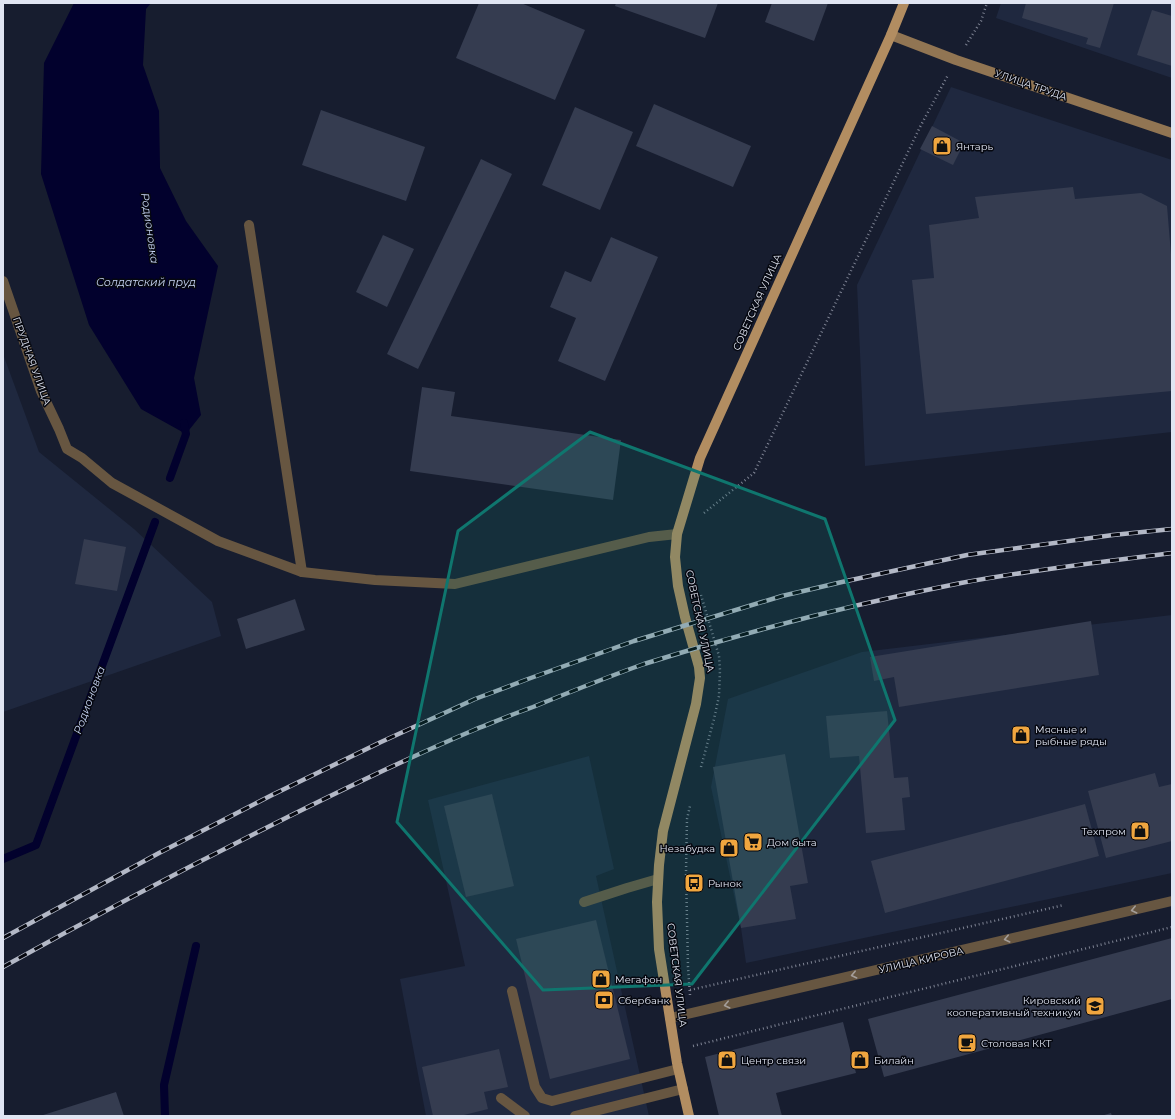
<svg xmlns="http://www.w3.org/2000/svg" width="1175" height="1119" font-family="Montserrat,sans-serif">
	<rect width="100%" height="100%" fill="#171d2f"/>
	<!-- built -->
	<g fill="#1f283f">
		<path d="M1001,3H1172V78L996,18Z"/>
		<path d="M951,87L1172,160V432L865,466L857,285Z"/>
		<path d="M3,354L39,452L134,529L212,602L221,636L3,712Z"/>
		<path d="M1172,615V873L746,963L741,928L711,787L728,699L862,652Z"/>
		<path d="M589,756L614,869L596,876L649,1116H426L400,979L465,966L428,800Z"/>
	</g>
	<!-- water -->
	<path fill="#02012d" d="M74,3H151L146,9L143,65L159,111L160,168L186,221L218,266L194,378L201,415L186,434L141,409L89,325L41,174L44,63Z"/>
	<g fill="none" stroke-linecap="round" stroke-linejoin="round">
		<!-- stream -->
		<g stroke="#02012d" stroke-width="8">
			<path d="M170,478L186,434L184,423"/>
			<path d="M3,859L36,845L155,522"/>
			<path d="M165,1116L164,1085L196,946"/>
		</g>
	</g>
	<!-- building -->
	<g fill="#353c50">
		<path d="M479,3H521L585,30L555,100L456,58Z"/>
		<path d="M616,3H718L705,38L615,6Z"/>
		<path d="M772,3H828L814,41L765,22Z"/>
		<path d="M1026,3H1114L1100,48L1086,44L1088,38L1022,18Z"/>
		<path d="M1152,10L1172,16V66L1137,55Z"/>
		<path d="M654,104L751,146L733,187L636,146Z"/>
		<path d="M575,107L633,132L600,210L542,185Z"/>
		<path d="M321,110L425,147L406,201L302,165Z"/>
		<path d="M932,126L964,143L953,165L920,149Z"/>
		<path d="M481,159L512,174L418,369L387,354Z"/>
		<path d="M1073,187L1075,199L1141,193L1167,206L1172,266V391L926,414L912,280L934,278L929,225L979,218L975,197Z"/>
		<path d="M383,235L414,249L387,307L356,292Z"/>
		<path d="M611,237L658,257L605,381L558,361L576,318L550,307L565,271L591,282Z"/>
		<path d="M422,387L455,392L451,416L621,440L613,500L410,471Z"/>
		<path d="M84,539L126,547L117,591L75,584Z"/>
		<path d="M295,599L305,630L246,649L237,619Z"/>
		<path d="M1091,621L1099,675L899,707L894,677L874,681L870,657Z"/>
		<path d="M887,711L894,778L908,777L910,797L902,798L905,830L866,833L859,756L830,758L826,716Z"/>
		<path d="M785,754L808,883L790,886L796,919L741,928L713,767Z"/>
		<path d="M1155,773L1159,787L1172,784V841L1106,858L1088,791Z"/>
		<path d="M492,794L514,886L466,897L444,806Z"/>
		<path d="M1085,804L1099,856L885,913L871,861Z"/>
		<path d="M596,920L630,1059L550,1079L516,939Z"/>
		<path d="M1172,938V999L884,1077L868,1019Z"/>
		<path d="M843,1022L856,1073L776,1093L782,1116H719L705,1057Z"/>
		<path d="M499,1049L508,1087L484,1092L488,1109L460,1116H433L422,1067Z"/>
		<path d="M116,1092L124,1116H40Z"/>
		<path d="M1111,1113L1112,1116H1101Z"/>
	</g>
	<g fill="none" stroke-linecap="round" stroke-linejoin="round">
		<!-- path -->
		<g stroke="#7e8393" stroke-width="2.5" stroke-dasharray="1 3" stroke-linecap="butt">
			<path d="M966,45L981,21L987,3"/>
			<path d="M704,513L754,473L920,127L948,75"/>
			<path d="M701,767L714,719L719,696L720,670L719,656L701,595"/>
			<path d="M690,990L1064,905"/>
			<path d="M690,995L688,967L686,872L687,819L690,806"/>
			<path d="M693,1046L1172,927"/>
		</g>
		<!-- lane -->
		<g stroke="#675641" stroke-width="10">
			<path d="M249,225L302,572"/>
			<path d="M584,902L627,888L658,879"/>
			<path d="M512,991L535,1087L542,1098L552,1101L678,1069"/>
			<path d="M501,1098L525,1116"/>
			<path d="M575,1116L683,1089"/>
		</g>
		<!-- street -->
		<g stroke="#675641" stroke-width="10">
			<path d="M3,281L41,391L59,429L67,449L82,458L112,483L218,541L302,572L375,580L455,584L649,537L677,534"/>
			<path d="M670,1018L1172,901"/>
		</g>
		<!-- secondary -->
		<path stroke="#917553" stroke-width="10" d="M891,35L956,60L1172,133"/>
		<!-- primary -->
		<path stroke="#b28d61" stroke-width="10" d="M689,1116L677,1063L659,949L657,902L659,865L663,831L696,704L700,678L699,667L685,617L678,586L675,557L677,534L700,458L891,35L904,3"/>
		<defs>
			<g id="rail">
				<path d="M3,938L159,853L272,795L381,742L475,699L528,679L634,641L782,596L842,582L967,555L1113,535L1172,529"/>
				<path d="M3,967C89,919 176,873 264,829C333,794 403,760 474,730C494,722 513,714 533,707C570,692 607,677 644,664C748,631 854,604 961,583C1031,570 1101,562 1172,553"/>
			</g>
		</defs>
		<!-- rail casing -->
		<use href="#rail" stroke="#b3b8c6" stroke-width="4.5"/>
		<!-- rail -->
		<use href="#rail" stroke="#060810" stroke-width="3" stroke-dasharray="9" stroke-linecap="butt"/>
	</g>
	<!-- one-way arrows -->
	<defs><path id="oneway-chevron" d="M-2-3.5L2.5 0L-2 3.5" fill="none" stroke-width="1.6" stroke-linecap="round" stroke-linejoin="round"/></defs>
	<g stroke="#a49e9a">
		<use href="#oneway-chevron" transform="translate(1134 910) rotate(167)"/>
		<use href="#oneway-chevron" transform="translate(1007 939) rotate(167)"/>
		<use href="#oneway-chevron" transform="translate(854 975) rotate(167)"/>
		<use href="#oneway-chevron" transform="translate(727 1005) rotate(167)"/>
	</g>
	<!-- marked area -->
	<path fill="#0f766e" fill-opacity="0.2" stroke="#0f766e" stroke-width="3" stroke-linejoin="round" d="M590,432L825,519L895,720L692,984L543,990L397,822L458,531Z"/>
	<!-- icons -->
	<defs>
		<symbol id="shop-square" viewBox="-11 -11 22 22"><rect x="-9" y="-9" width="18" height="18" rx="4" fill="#f0a63f" stroke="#060810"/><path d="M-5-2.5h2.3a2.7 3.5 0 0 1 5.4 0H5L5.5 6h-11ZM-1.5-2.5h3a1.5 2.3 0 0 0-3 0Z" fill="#111"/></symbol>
		<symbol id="supermarket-square" viewBox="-11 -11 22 22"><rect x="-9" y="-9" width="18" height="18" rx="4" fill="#f0a63f" stroke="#060810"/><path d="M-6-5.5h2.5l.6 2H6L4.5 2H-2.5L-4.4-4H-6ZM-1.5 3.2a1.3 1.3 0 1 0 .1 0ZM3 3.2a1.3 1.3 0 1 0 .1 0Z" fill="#111"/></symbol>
		<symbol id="bus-square" viewBox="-11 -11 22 22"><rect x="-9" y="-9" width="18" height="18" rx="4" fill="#f0a63f" stroke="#060810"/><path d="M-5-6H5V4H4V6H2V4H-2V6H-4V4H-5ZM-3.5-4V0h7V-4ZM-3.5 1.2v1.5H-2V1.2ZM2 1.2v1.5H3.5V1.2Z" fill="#111"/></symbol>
		<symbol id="bank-square" viewBox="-11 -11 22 22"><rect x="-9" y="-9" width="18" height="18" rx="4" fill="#f0a63f" stroke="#060810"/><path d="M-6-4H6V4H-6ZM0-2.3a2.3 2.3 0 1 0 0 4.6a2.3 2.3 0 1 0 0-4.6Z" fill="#111"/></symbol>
		<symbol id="university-square" viewBox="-11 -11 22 22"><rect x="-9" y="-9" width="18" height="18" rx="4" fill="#f0a63f" stroke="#060810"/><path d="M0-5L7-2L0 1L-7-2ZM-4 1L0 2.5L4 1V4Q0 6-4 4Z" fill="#111"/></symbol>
		<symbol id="cafe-square" viewBox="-11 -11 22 22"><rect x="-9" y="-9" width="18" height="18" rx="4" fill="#f0a63f" stroke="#060810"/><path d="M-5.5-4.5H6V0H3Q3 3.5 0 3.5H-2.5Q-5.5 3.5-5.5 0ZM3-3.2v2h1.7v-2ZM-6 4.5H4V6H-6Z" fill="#111"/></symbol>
	</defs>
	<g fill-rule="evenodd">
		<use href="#shop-square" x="931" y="135" width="22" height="22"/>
		<use href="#shop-square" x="1010" y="724" width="22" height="22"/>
		<use href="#shop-square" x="1129" y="820" width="22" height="22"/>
		<use href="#supermarket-square" x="742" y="831" width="22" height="22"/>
		<use href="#shop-square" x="718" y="837" width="22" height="22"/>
		<use href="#bus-square" x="683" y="872" width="22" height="22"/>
		<use href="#shop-square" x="590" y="968" width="22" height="22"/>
		<use href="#bank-square" x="593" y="989" width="22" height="22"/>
		<use href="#university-square" x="1084" y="995" width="22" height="22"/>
		<use href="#cafe-square" x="956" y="1032" width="22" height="22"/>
		<use href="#shop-square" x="716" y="1049" width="22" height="22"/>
		<use href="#shop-square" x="849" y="1049" width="22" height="22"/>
	</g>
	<g text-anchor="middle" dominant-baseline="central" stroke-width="3" stroke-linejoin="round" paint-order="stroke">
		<!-- street labels -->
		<g font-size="10" fill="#e0e5f2" stroke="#060810">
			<text transform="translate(1031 85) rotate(19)">УЛИЦА ТРУДА</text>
			<text transform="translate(757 302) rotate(-66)">СОВЕТСКАЯ УЛИЦА</text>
			<text transform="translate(32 361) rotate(70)">ПРУДНАЯ УЛИЦА</text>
			<text transform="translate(700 621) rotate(78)">СОВЕТСКАЯ УЛИЦА</text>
			<text transform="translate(921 960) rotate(-13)">УЛИЦА КИРОВА</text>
			<text transform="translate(677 975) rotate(83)">СОВЕТСКАЯ УЛИЦА</text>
		</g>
		<!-- poi labels -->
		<g font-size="10" fill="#e0e5f2" stroke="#060810" text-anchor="start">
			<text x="956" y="146">Янтарь</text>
			<text x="1035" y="729">Мясные и<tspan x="1035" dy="12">рыбные ряды</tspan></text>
			<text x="1126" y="831" text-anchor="end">Техпром</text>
			<text x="767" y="842">Дом быта</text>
			<text x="715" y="848" text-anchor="end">Незабудка</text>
			<text x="708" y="883">Рынок</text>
			<text x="615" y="979">Мегафон</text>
			<text x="618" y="1000">Сбербанк</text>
			<text x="1081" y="1000" text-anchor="end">Кировский<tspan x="1081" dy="12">кооперативный техникум</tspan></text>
			<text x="981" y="1043">Столовая ККТ</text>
			<text x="741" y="1060">Центр связи</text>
			<text x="874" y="1060">Билайн</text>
		</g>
		<!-- water labels -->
		<g font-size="11" font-style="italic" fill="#c6d3f3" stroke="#060810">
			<text transform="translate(150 228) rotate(82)">Родионовка</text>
			<text x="146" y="282">Солдатский пруд</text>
			<text transform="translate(89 700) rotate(-70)">Родионовка</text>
		</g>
	</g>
	<!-- border -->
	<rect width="1175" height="1119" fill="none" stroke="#e0e5f2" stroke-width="8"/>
</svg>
